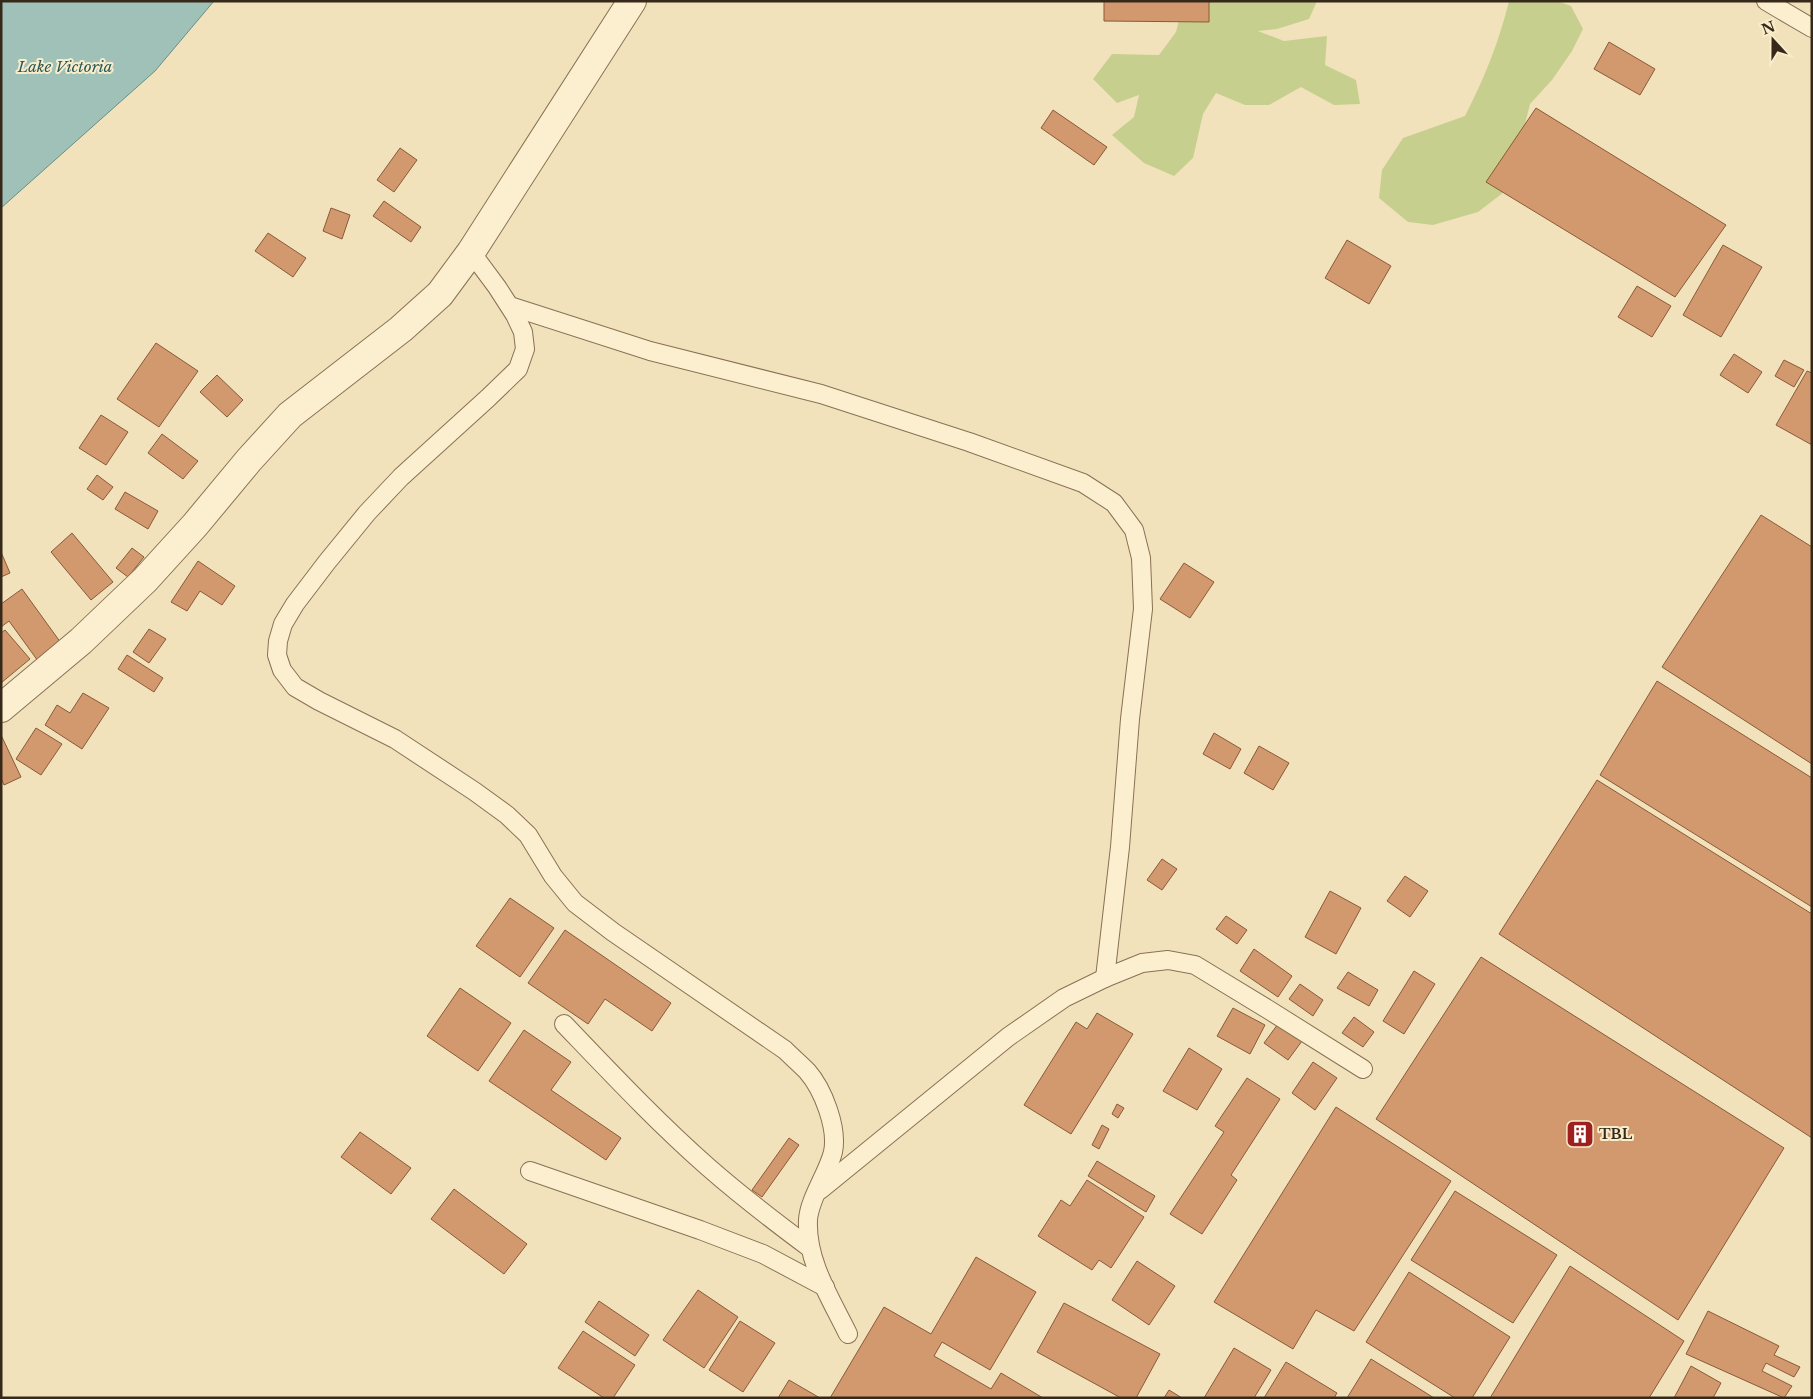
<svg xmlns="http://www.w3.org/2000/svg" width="1813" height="1399" font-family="'Libre Baskerville',serif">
	<rect width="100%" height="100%" fill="#f1e2bb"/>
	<!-- green -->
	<g fill="#c7cf8f">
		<path d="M1184,1H1317L1309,19L1277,29L1258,31L1284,41L1327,36L1325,65L1356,80L1360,104L1334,105L1301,87L1269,105H1245L1216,93L1203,114L1193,158L1174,176L1144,163L1112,135L1134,117L1139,95L1117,103L1093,79L1112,54L1159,55L1176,32Z"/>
		<path d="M1509,1H1557L1571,6L1583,29L1572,51L1552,80L1530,104L1525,124L1523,158L1508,189L1478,212L1433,225L1408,222L1379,198L1382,170L1403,138L1465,116C1484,79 1499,42 1509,1Z"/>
	</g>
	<!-- water -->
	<path fill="#a0c1b8" stroke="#678f86" d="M1,1H214L155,71L1,208Z"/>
	<!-- building -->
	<g fill="#d3996e" stroke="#8a5a38">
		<path d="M1104,1H1209V22L1104,21Z"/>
		<path d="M1609,42L1655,69L1640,95L1594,69Z"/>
		<path d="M1536,108L1726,225L1675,297L1486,182Z"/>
		<path d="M1053,110L1107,147L1094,165L1041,128Z"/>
		<path d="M400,148L417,160L394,192L377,180Z"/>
		<path d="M384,201L421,227L411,242L373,216Z"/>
		<path d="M331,208L350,215L342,239L323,231Z"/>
		<path d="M268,233L306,258L293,277L255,251Z"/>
		<path d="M1347,240L1391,266L1369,304L1325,278Z"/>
		<path d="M1723,245L1762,267L1721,337L1683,315Z"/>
		<path d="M1637,286L1671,306L1652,337L1618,317Z"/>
		<path d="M156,343L198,371L159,427L117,399Z"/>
		<path d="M1734,354L1762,372L1748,393L1720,375Z"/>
		<path d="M1784,360L1804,370L1794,387L1775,376Z"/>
		<path d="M1807,371L1812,373V445L1776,425Z"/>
		<path d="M217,375L243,400L227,417L200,392Z"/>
		<path d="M101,415L128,432L106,465L79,448Z"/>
		<path d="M162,434L198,461L183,479L148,453Z"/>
		<path d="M97,475L113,487L103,500L87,489Z"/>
		<path d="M125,492L158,511L148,529L115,509Z"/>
		<path d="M1761,515L1812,547V764L1662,667Z"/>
		<path d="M72,533L113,582L91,600L51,552Z"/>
		<path d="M132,548L144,557L128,577L116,568Z"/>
		<path d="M1,552L10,573L1,577Z"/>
		<path d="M198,561L235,586L222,605L200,591L187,611L171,602Z"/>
		<path d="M1184,563L1214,582L1190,618L1160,599Z"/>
		<path d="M22,589L61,643L38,661L9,621L1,627V604Z"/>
		<path d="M149,629L166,639L149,663L133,652Z"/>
		<path d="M5,630L30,659L1,683V633Z"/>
		<path d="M127,655L163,678L154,692L118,669Z"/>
		<path d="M1657,681L1812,778V907L1600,775Z"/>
		<path d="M83,693L109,708L82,749L45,725L57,705L70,713Z"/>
		<path d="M36,728L62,744L41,775L16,759Z"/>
		<path d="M1214,733L1241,749L1230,769L1203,754Z"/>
		<path d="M1,735L21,777L4,785L1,778Z"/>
		<path d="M1259,746L1289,763L1273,790L1244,773Z"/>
		<path d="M1597,780L1812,914V1138L1499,934Z"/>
		<path d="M1162,859L1177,869L1162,890L1147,880Z"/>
		<path d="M1405,876L1428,891L1410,917L1387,901Z"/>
		<path d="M1330,891L1361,908L1336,954L1305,937Z"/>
		<path d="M510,898L554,928L520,977L476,946Z"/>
		<path d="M1226,916L1247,930L1237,944L1216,929Z"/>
		<path d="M565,930L671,1003L652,1031L605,999L588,1024L528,983Z"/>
		<path d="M1254,949L1292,976L1278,997L1240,971Z"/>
		<path d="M1481,957L1784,1148L1678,1320L1376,1119Z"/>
		<path d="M1414,971L1435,984L1404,1034L1383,1021Z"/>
		<path d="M1348,972L1378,990L1369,1006L1337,988Z"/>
		<path d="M1300,984L1323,1000L1313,1016L1289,999Z"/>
		<path d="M460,988L511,1023L478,1071L427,1036Z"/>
		<path d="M1233,1008L1265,1025L1250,1054L1217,1036Z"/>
		<path d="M1097,1013L1133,1034L1071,1134L1024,1105L1076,1022L1087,1029Z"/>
		<path d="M1354,1017L1374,1032L1363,1047L1342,1033Z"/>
		<path d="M1278,1024L1302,1041L1288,1060L1264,1043Z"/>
		<path d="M524,1030L571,1062L551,1090L621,1138L606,1160L489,1081Z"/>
		<path d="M1189,1048L1222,1069L1197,1110L1163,1091Z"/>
		<path d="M1313,1062L1337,1078L1315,1110L1292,1093Z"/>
		<path d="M1247,1078L1280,1099L1231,1175L1237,1180L1202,1234L1170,1214L1224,1132L1215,1126Z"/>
		<path d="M1117,1104L1124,1108L1118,1118L1112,1114Z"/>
		<path d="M1336,1107L1451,1181L1354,1331L1316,1310L1293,1349L1214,1302Z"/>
		<path d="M1102,1125L1109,1129L1099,1149L1092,1145Z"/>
		<path d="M360,1132L411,1168L391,1194L341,1157Z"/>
		<path d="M789,1138L799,1145L762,1197L752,1190Z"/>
		<path d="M1097,1161L1155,1196L1146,1212L1088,1176Z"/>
		<path d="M1087,1180L1144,1217L1111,1268L1099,1260L1092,1270L1038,1236L1061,1200L1070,1206Z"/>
		<path d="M454,1189L527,1244L504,1274L431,1219Z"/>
		<path d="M1455,1191L1557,1255L1513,1323L1411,1260Z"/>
		<path d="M976,1257L1036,1292L990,1370L942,1342L934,1356L991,1389L1001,1373L1043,1398H830L884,1307L931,1334Z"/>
		<path d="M1137,1261L1175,1286L1149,1325L1112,1300Z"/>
		<path d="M1570,1266L1684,1341L1649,1398H1490Z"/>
		<path d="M1409,1272L1510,1337L1472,1398H1455L1366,1342Z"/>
		<path d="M698,1290L738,1317L704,1368L663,1340Z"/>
		<path d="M599,1301L649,1335L635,1356L585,1322Z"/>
		<path d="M1064,1303L1160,1354L1136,1398H1121L1037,1352Z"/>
		<path d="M1708,1311L1779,1346L1774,1355L1800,1367L1794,1377L1766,1363L1762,1371L1792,1386L1784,1398L1686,1354Z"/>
		<path d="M740,1321L775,1343L743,1392L709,1370Z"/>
		<path d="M583,1331L635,1365L613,1398H604L558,1368Z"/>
		<path d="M1234,1348L1271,1370L1254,1398H1204Z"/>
		<path d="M1371,1359L1415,1386L1434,1398H1347Z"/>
		<path d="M1286,1362L1337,1393L1334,1398H1264Z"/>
		<path d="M1691,1366L1721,1383L1713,1398H1674Z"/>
		<path d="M789,1380L820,1398H778Z"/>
		<path d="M1169,1390L1182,1398H1164Z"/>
	</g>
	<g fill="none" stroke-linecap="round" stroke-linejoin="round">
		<defs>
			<g id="service">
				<path d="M1766,1L1812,28"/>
				<path d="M471,252L497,287L515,315L523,332L525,349L518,369L488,398L401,477L367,513L327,562L295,604L283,624L278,641L277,655L282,670L295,687L319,701L395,739L474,791L507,815L528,835L553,876L575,903L613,932L785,1050C792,1057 800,1064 807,1071C823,1089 838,1128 833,1152C828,1173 809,1199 808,1220C806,1261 831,1299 848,1334"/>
				<path d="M510,306L650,351L821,394L969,442L1083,483L1114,503L1134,530L1141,558L1143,609L1130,719L1120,847L1105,978"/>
				<path d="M564,1024C611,1073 657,1122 708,1167C741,1196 775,1222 810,1248"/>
				<path d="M530,1171L700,1230L763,1254L825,1287"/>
				<path d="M820,1190L1008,1037L1064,998L1105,978L1142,963L1168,960L1195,965L1269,1010L1363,1069"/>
			</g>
			<path id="minor" d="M1,708L81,641L145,580L195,525L249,460L290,415L401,329L440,294L471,252L632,1"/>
		</defs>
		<!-- service casing -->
		<use href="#service" stroke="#897154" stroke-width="20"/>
		<!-- minor casing -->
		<use href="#minor" stroke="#897154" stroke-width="30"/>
		<!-- service -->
		<use href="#service" stroke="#fcefcf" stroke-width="18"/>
		<!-- minor -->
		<use href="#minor" stroke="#fcefcf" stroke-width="28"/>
	</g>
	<!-- icons -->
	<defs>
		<symbol id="building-square" viewBox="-11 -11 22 22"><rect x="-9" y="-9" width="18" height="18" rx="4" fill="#9d201f" stroke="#f8eccb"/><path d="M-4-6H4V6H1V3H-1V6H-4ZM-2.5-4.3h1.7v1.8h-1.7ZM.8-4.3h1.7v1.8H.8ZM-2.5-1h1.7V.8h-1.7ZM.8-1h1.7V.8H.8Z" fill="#fff"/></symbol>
	</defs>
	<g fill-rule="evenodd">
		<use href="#building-square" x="1564" y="1118" width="32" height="32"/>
	</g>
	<g text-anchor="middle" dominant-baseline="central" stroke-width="4" stroke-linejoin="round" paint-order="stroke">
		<!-- poi labels -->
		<g font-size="14" font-weight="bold" fill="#37291a" stroke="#f8eccb" text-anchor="start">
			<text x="1599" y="1134">TBL</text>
		</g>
		<!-- water labels -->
		<g font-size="15" font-style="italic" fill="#285856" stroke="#f8eccb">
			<text x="65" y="66">Lake Victoria</text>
		</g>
	</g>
	<!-- border -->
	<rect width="1813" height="1399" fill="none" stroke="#37291a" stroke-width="5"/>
	<!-- north arrow -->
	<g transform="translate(1773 40) rotate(339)" stroke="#f8eccb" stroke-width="4" paint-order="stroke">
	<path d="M0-4L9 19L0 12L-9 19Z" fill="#37291a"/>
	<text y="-8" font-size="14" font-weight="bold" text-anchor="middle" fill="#37291a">N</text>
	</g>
</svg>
